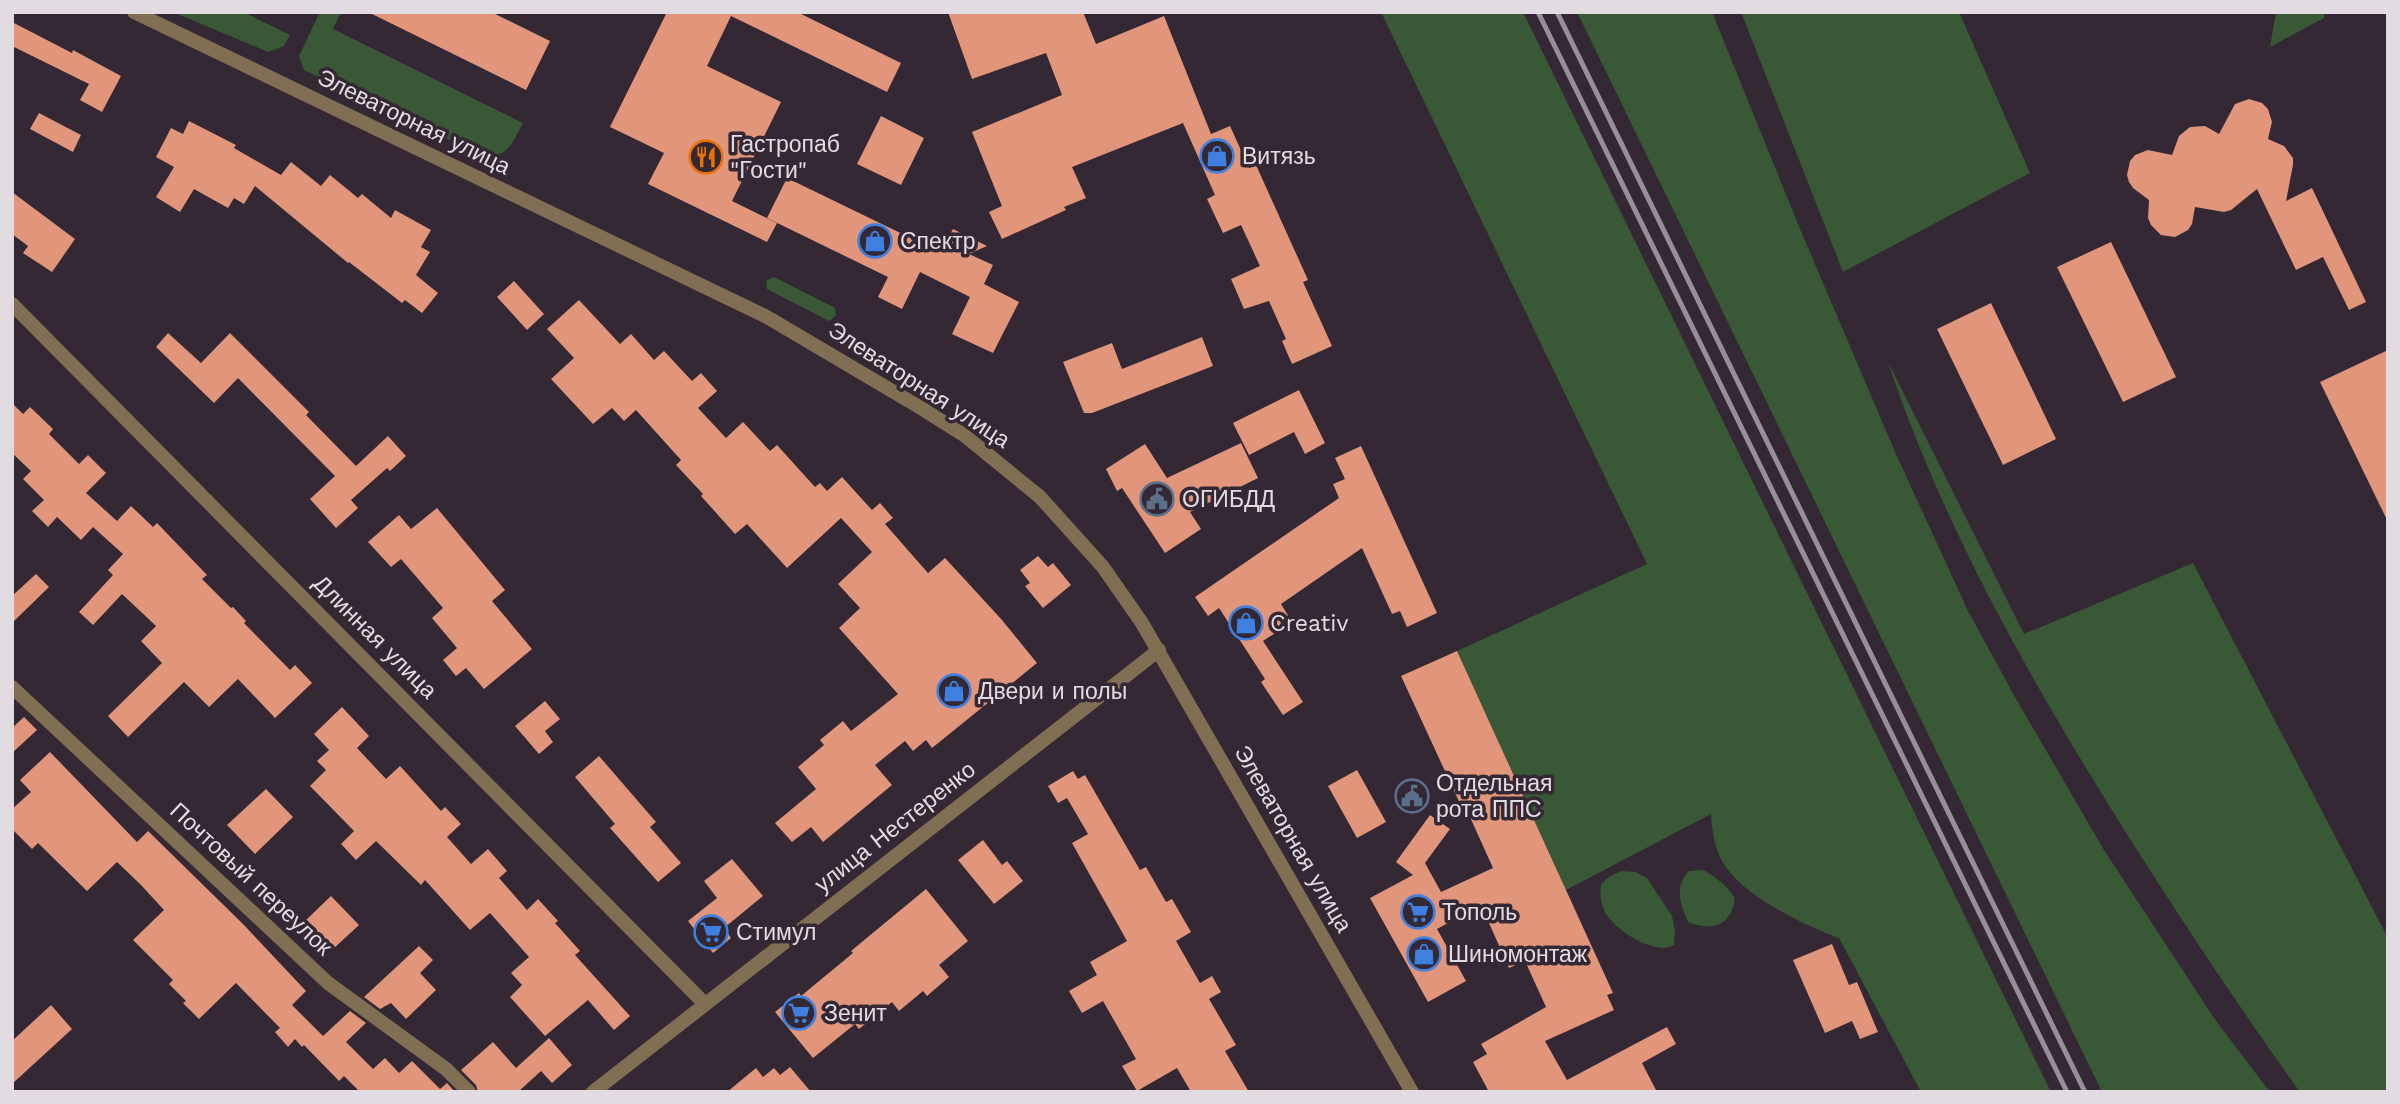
<svg xmlns="http://www.w3.org/2000/svg" width="2400" height="1104" font-family="'Work Sans',sans-serif">
	<rect width="100%" height="100%" fill="#332833"/>
	<!-- green -->
	<g fill="#395835">
		<path d="M173,12H243L290,35L284,46L268,52Z"/>
		<path d="M320,12H341L333,29L523,123C513,141 508,159 483,156L304,70L299,56Z"/>
		<path d="M1381,12H1523L2051,1092H1921L1839,938C1803,924 1748,899 1725,866C1715,851 1712,832 1711,814L1566,890L1457,651L1647,564Z"/>
		<path d="M1577,12H1712L1800,229L1896,454L1968,611L2015,697L2104,850L2216,1021L2270,1092H2102Z"/>
		<path d="M1741,12H1959L2030,173L1843,272Z"/>
		<path d="M2276,12H2324V18L2270,47Z"/>
		<path d="M774,277L835,308L836,316L829,321L767,289L766,281Z"/>
		<path d="M1888,362L2024,634L2193,563L2388,938V1092H2300C2238,1006 2180,918 2123,828C2031,681 1943,527 1888,362Z"/>
		<path d="M1703,870C1713,875 1726,885 1733,895C1736,900 1734,905 1732,910C1723,930 1707,928 1689,923C1680,906 1674,886 1689,871Z"/>
		<path d="M1622,871L1635,872L1647,878L1672,916L1675,932L1674,945C1655,956 1614,930 1605,912C1600,903 1600,894 1601,884L1610,876Z"/>
	</g>
	<!-- building -->
	<g fill="#e1957b">
		<path d="M368,12H491L550,41L526,90Z"/>
		<path d="M667,12H797L901,63L887,92L731,16L707,66L781,102L732,201L777,223L767,242L648,184L664,153L610,127Z"/>
		<path d="M948,12H1083L1096,44L1164,16L1211,134L1230,126L1249,168L1256,165L1308,280L1303,282L1332,346L1292,364L1282,341L1286,339L1269,301L1244,309L1231,279L1260,266L1241,225L1223,233L1207,199L1215,195L1183,123L1072,167L1086,198L1064,207L1066,210L1002,239L989,212L1002,206L972,132L1062,95L1046,53L972,79Z"/>
		<path d="M12,22L72,53L73,50L121,76L102,112L80,100L89,84L12,46Z"/>
		<path d="M2249,99L2262,103L2268,109L2272,122L2268,139L2284,146L2293,158V165L2286,201L2312,188L2366,302L2349,310L2323,257L2296,270L2257,189L2231,210L2224,212L2195,207L2192,224L2188,230L2175,237L2161,235L2151,225L2148,218L2149,200L2133,188L2129,182L2127,175L2130,161L2135,155L2148,150L2172,155L2179,136L2190,127L2205,126L2219,134L2235,104Z"/>
		<path d="M39,113L81,135L73,152L30,129Z"/>
		<path d="M881,116L924,138L901,185L857,164Z"/>
		<path d="M189,121L236,145L234,148L281,175L291,162L321,186L330,175L358,198L362,194L391,218L395,210L431,230L421,247L430,252L416,275L438,293L422,313L405,300L402,303L349,262L348,263L255,186L244,204L234,198L228,208L194,189L180,212L156,197L174,167L156,157L171,128L183,134Z"/>
		<path d="M787,178L923,244L928,234L946,242L953,229L987,246L969,254L993,265L984,284L1019,302L993,353L952,334L970,297L920,272L902,309L878,297L888,277L767,218Z"/>
		<path d="M12,192L75,239L52,272L23,253L28,246L12,234Z"/>
		<path d="M2111,242L2176,377L2123,402L2057,267Z"/>
		<path d="M514,281L544,314L527,330L497,297Z"/>
		<path d="M579,300L620,344L631,334L654,360L664,351L692,381L701,373L717,391L698,408L726,438L743,422L770,451L777,445L815,487L820,483L827,491L842,477L872,510L880,503L893,518L885,524L928,573L945,558L1002,620L1037,663L932,748L926,740L913,751L905,741L875,765L892,785L823,842L811,827L792,842L775,823L816,789L798,767L824,745L820,740L843,721L851,731L898,694L839,628L860,608L838,584L872,552L841,518L787,568L747,524L735,534L701,496L703,494L676,465L681,460L636,410L624,421L612,408L593,424L551,379L574,358L547,329Z"/>
		<path d="M1991,303L2056,439L2003,465L1937,329Z"/>
		<path d="M168,333L201,363L230,333L309,412L306,415L356,466L388,436L406,456L390,471L387,468L351,500L358,508L336,528L310,499L335,476L238,378L214,403L156,347Z"/>
		<path d="M1202,337L1213,366L1092,413H1084L1063,362L1112,343L1122,369Z"/>
		<path d="M2388,350V522L2320,382Z"/>
		<path d="M1299,390L1325,443L1305,454L1294,432L1249,455L1233,423Z"/>
		<path d="M12,403L23,414L30,407L53,429L49,434L79,464L88,455L106,473L86,493L117,521L131,506L153,527L157,523L207,575L202,579L231,608L233,607L246,621L244,623L290,670L295,665L312,683L275,718L238,679L209,707L184,682L128,737L108,716L162,663L141,641L156,626L122,594L93,625L79,612L113,575L108,570L123,554L93,527L81,540L57,517L48,527L32,511L44,500L23,479L31,471L12,453Z"/>
		<path d="M1241,443L1258,478L1190,512L1201,529L1165,553L1122,488L1117,491L1106,469L1145,444L1167,478Z"/>
		<path d="M1361,446L1437,613L1407,627L1400,611L1392,614L1362,548L1281,604L1292,622L1263,641L1303,702L1283,715L1261,682L1265,679L1219,608L1208,616L1195,597L1339,498L1333,484L1345,479L1335,458Z"/>
		<path d="M437,508L505,590L492,601L532,649L484,689L466,668L456,676L443,660L457,648L432,618L443,608L401,559L391,567L368,542L399,515L411,529Z"/>
		<path d="M1038,556L1048,567L1053,563L1071,585L1043,608L1025,586L1030,583L1020,570Z"/>
		<path d="M36,574L49,587L12,623V596Z"/>
		<path d="M1457,651L1613,993L1607,995L1614,1010L1545,1041L1567,1080L1667,1027L1676,1044L1642,1063L1657,1092H1489L1473,1062L1487,1054L1481,1044L1546,1007L1525,961L1509,968L1481,905L1437,929L1466,981L1428,1002L1370,898L1413,875L1396,862L1430,815L1450,829L1425,863L1441,892L1493,868L1465,806L1463,810L1401,676Z"/>
		<path d="M545,701L560,719L545,731L553,742L539,754L515,726Z"/>
		<path d="M342,707L369,736L357,748L386,779L400,766L441,811L445,807L461,824L447,837L471,864L488,849L507,871L499,878L527,910L538,899L558,921L555,923L580,951L575,955L630,1016L614,1030L588,1000L545,1036L510,997L522,985L511,973L529,957L490,913L470,930L425,880L421,885L376,841L356,860L341,844L354,831L310,786L326,770L317,761L329,750L314,734Z"/>
		<path d="M24,717L37,730L12,753V728Z"/>
		<path d="M50,752L137,842L148,831L244,925L306,991L292,1005L323,1036L350,1011L366,1023L346,1042L373,1069L385,1058L399,1073L412,1061L440,1089L447,1083L455,1092H360L344,1076L339,1081L304,1045L302,1047L295,1039L288,1047L275,1032L280,1028L236,983L199,1019L183,1003L186,1001L169,984L173,980L133,940L164,910L141,885L117,862L87,891L38,843L32,849L12,829V809L31,792L20,780Z"/>
		<path d="M599,756L656,822L650,827L681,863L658,882L610,828L615,824L575,777Z"/>
		<path d="M1357,770L1386,822L1357,838L1328,786Z"/>
		<path d="M1073,771L1078,779L1085,775L1140,870L1146,867L1166,902L1172,899L1191,932L1176,941L1200,983L1212,976L1221,992L1209,999L1236,1045L1225,1051L1249,1092H1191L1177,1068L1137,1091L1122,1066L1136,1059L1103,1001L1082,1013L1069,991L1097,975L1090,962L1127,941L1072,843L1088,834L1067,798L1058,803L1048,786Z"/>
		<path d="M266,789L293,817L255,854L227,825Z"/>
		<path d="M983,840L1002,865L1007,861L1023,881L994,904L958,860Z"/>
		<path d="M732,859L763,896L724,928L731,938L713,953L688,921L717,898L704,881Z"/>
		<path d="M926,889L968,941L939,965L949,977L927,996L923,991L899,1011L892,1002L859,1029L855,1024L813,1058L775,1012L799,993L801,996L853,953L851,951Z"/>
		<path d="M331,896L359,925L332,950L305,921Z"/>
		<path d="M1832,944L1849,985L1857,982L1878,1032L1860,1039L1852,1021L1825,1033L1793,960Z"/>
		<path d="M419,946L433,960L420,973L436,990L406,1019L391,1003L380,1009L364,997Z"/>
		<path d="M51,1005L72,1029L12,1084V1041Z"/>
		<path d="M549,1038L572,1065L552,1083L541,1071L518,1092H478L476,1085L461,1070L493,1042L516,1068Z"/>
		<path d="M790,1067L811,1092H727L756,1068L763,1077L774,1068L780,1075Z"/>
	</g>
	<g fill="none" stroke-linecap="round" stroke-linejoin="round">
		<!-- minor -->
		<g stroke="#816f54" stroke-width="14">
			<path d="M12,304L705,1004"/>
			<path d="M12,687L328,983L446,1069L469,1092"/>
		</g>
		<!-- tertiary -->
		<g stroke="#816f54" stroke-width="14">
			<path d="M134,12L767,317L921,408L964,435L1040,497L1103,567L1142,623L1412,1092"/>
			<path d="M593,1092L1159,650"/>
		</g>
		<!-- rail -->
		<g stroke="#978f97" stroke-width="5">
			<path d="M1538,12L2067,1092"/>
			<path d="M1557,12L2085,1092"/>
		</g>
	</g>
	<!-- icons -->
	<defs>
		<symbol id="shop-ring" viewBox="-11 -11 22 22"><circle r="9.5" fill="#332833" stroke="#3f7fe0" stroke-width="1.5"/><path d="M-5-2.5h2.3a2.7 3.5 0 0 1 5.4 0H5L5.5 6h-11ZM-1.5-2.5h3a1.5 2.3 0 0 0-3 0Z" fill="#3f7fe0"/></symbol>
		<symbol id="restaurant-ring" viewBox="-11 -11 22 22"><circle r="9.5" fill="#332833" stroke="#e8710a" stroke-width="1.5"/><path d="M-5-6h1v4h1v-4h1v4h1v-4h1v5L-1.5 .5V6h-2V.5L-5-1ZM5-6V6H3V1.5H1.5Q1.5-4 5-6Z" fill="#e8710a"/></symbol>
		<symbol id="civic-ring" viewBox="-11 -11 22 22"><circle r="9.5" fill="#332833" stroke="#5c6f8a" stroke-width="1.5"/><path d="M-.6-6.5H3V-4.5H.6V-3L4-1V1h2V6H-6V1h2V-1L-.6-3ZM-1.2 2.5V6h2.4V2.5Z" fill="#5c6f8a"/></symbol>
		<symbol id="supermarket-ring" viewBox="-11 -11 22 22"><circle r="9.5" fill="#332833" stroke="#3f7fe0" stroke-width="1.5"/><path d="M-6-5.5h2.5l.6 2H6L4.5 2H-2.5L-4.4-4H-6ZM-1.5 3.2a1.3 1.3 0 1 0 .1 0ZM3 3.2a1.3 1.3 0 1 0 .1 0Z" fill="#3f7fe0"/></symbol>
	</defs>
	<g fill-rule="evenodd">
		<use href="#shop-ring" x="1198" y="137" width="38" height="38"/>
		<use href="#restaurant-ring" x="687" y="138" width="38" height="38"/>
		<use href="#shop-ring" x="856" y="222" width="38" height="38"/>
		<use href="#civic-ring" x="1138" y="480" width="38" height="38"/>
		<use href="#shop-ring" x="1227" y="604" width="38" height="38"/>
		<use href="#shop-ring" x="935" y="672" width="38" height="38"/>
		<use href="#civic-ring" x="1393" y="777" width="38" height="38"/>
		<use href="#supermarket-ring" x="1399" y="893" width="38" height="38"/>
		<use href="#supermarket-ring" x="692" y="913" width="38" height="38"/>
		<use href="#shop-ring" x="1405" y="935" width="38" height="38"/>
		<use href="#supermarket-ring" x="780" y="994" width="38" height="38"/>
	</g>
	<g text-anchor="middle" dominant-baseline="central" stroke-width="7" stroke-linejoin="round" paint-order="stroke">
		<!-- street labels -->
		<g font-size="23" fill="#e2dbe2" stroke="#332833">
			<text transform="translate(414 122) rotate(26)">Элеваторная улица</text>
			<text transform="translate(919 385) rotate(33)">Элеваторная улица</text>
			<text transform="translate(375 637) rotate(45)">Длинная улица</text>
			<text transform="translate(895 827) rotate(-38)">улица Нестеренко</text>
			<text transform="translate(1293 839) rotate(60)">Элеваторная улица</text>
			<text transform="translate(251 879) rotate(43)">Почтовый переулок</text>
		</g>
		<!-- poi labels -->
		<g font-size="23" fill="#e2dbe2" stroke="#332833" text-anchor="start">
			<text x="730" y="144">Гастропаб<tspan x="730" dy="26">"Гости"</tspan></text>
			<text x="1242" y="156">Витязь</text>
			<text x="900" y="241">Спектр</text>
			<text x="1182" y="499">ОГИБДД</text>
			<text x="1270" y="623">Creativ</text>
			<text x="978" y="691">Двери и полы</text>
			<text x="1436" y="783">Отдельная<tspan x="1436" dy="26">рота ППС</tspan></text>
			<text x="1442" y="912">Тополь</text>
			<text x="736" y="932">Стимул</text>
			<text x="1448" y="954">Шиномонтаж</text>
			<text x="824" y="1013">Зенит</text>
		</g>
	</g>
	<!-- border -->
	<rect width="2400" height="1104" fill="none" stroke="#e2dbe2" stroke-width="28"/>
</svg>
